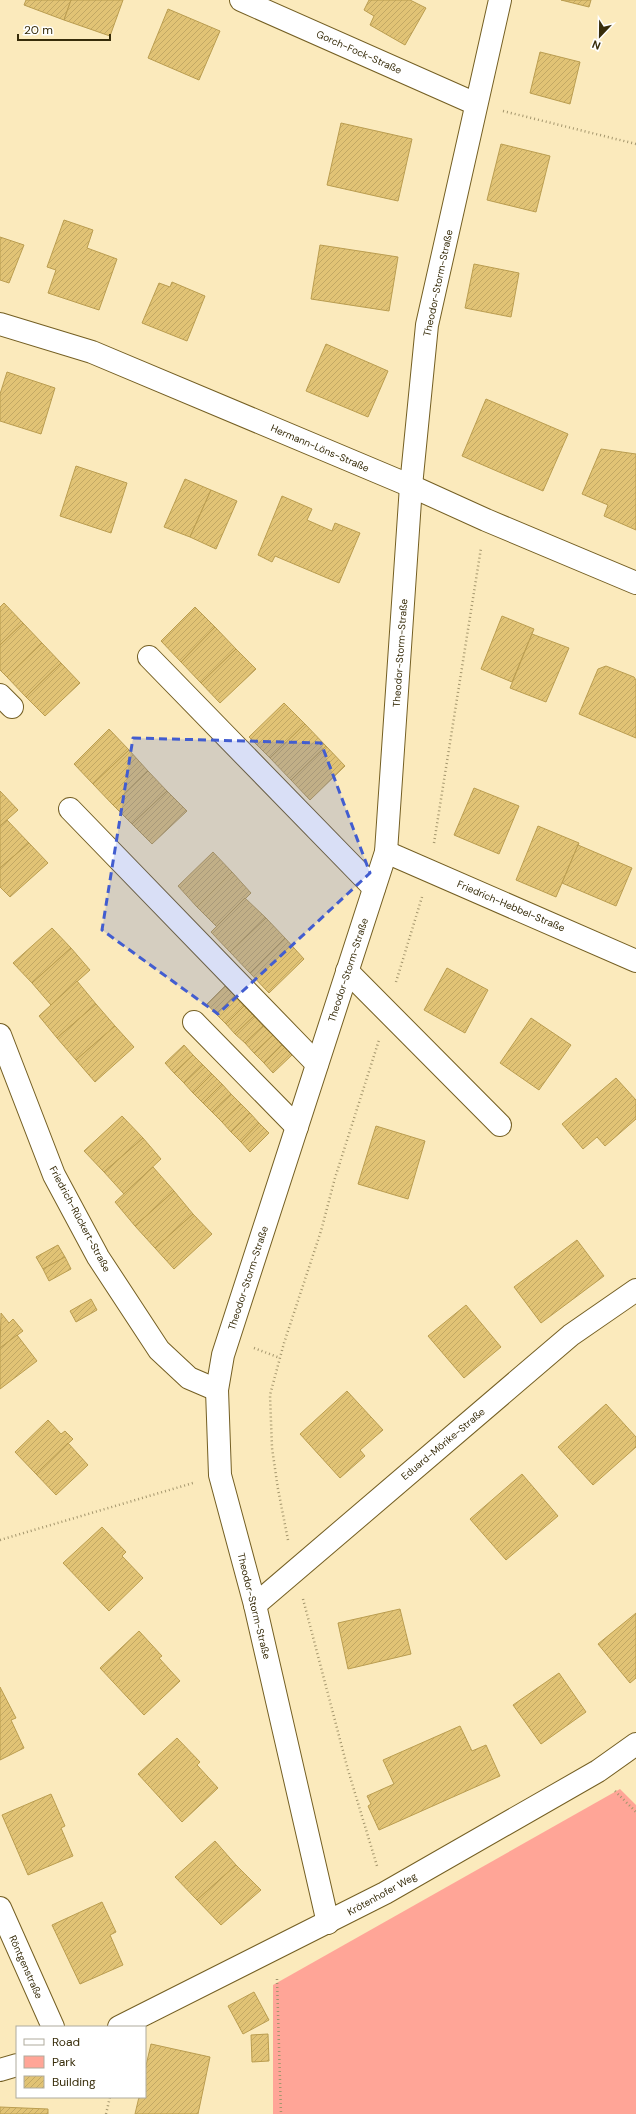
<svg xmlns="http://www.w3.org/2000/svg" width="636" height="2114" font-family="'DM Sans',sans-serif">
	<defs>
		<pattern id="building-hatch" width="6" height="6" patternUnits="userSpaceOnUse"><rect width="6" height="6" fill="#e1c375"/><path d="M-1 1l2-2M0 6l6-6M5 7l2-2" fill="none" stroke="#c2a864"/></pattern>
	</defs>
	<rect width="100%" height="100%" fill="#fbeabc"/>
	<!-- green -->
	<path fill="#ffa597" d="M620,1789L636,1805V2114H273V1985Z"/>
	<!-- building -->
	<g fill="url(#building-hatch)" stroke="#ba9d50">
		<path d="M26,0H71L64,20L24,5Z"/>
		<path d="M71,0H123L110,36L64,20Z"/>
		<path d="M369,0H410L426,8L405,45L370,25L374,16L364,10Z"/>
		<path d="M561,0H591L589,7Z"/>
		<path d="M168,9L220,31L199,80L148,58Z"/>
		<path d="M540,52L580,62L570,104L530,93Z"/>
		<path d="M341,123L412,139L398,201L327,185Z"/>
		<path d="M501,144L550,156L536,212L487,200Z"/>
		<path d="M64,220L93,230L87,248L117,259L99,310L48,293L56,270L47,267Z"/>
		<path d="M0,237L24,245L9,283L0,280Z"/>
		<path d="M320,245L398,257L389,311L311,299Z"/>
		<path d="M474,264L519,273L511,317L465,308Z"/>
		<path d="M172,282L205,296L187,341L142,323L159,283L170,287Z"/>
		<path d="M326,344L388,371L368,417L306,391Z"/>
		<path d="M7,372L55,388L41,434L0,421V394Z"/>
		<path d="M486,399L568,434L543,491L462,456Z"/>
		<path d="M601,449L636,454V530L604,516L608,505L582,494Z"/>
		<path d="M76,466L127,483L111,533L60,516Z"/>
		<path d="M185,479L211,490L190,537L164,527Z"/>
		<path d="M211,490L237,501L216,549L190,537Z"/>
		<path d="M282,496L312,509L307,520L332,531L335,523L360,533L339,583L275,556L272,562L258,555Z"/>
		<path d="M4,603L23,623L0,645V607Z"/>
		<path d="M195,607L215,627L181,662L161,641Z"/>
		<path d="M502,616L534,629L512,682L481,669Z"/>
		<path d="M23,623L42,643L7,677L0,670V645Z"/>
		<path d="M215,627L236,649L201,683L181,662Z"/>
		<path d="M532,634L569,648L546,702L510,688Z"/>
		<path d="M42,643L61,663L26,697L7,677Z"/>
		<path d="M236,649L256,669L220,703L201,683Z"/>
		<path d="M61,663L80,683L45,716L26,697Z"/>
		<path d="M606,666L634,677L636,680V738L579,714L598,669Z"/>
		<path d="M284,703L305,724L270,758L249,737Z"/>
		<path d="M305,724L326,746L291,780L270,758Z"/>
		<path d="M109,729L129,750L93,784L74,764Z"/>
		<path d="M326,746L345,766L310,800L291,780Z"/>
		<path d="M129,750L148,771L113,805L93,784Z"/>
		<path d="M148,771L167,791L132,824L113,805Z"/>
		<path d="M474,788L519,806L499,854L454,835Z"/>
		<path d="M0,791L18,810L0,826Z"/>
		<path d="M167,791L187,811L152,844L132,824Z"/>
		<path d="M7,820L29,843L0,868V826Z"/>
		<path d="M538,826L579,843L556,897L516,880Z"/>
		<path d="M29,843L48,863L10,897L0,887V868Z"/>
		<path d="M578,845L632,868L616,906L562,883Z"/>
		<path d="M213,852L232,872L197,907L178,886Z"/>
		<path d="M232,872L251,893L217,927L197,907Z"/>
		<path d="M245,898L266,918L230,952L211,932Z"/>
		<path d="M266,918L285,938L250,973L230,952Z"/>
		<path d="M52,928L71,948L32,983L13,963Z"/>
		<path d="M285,938L304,959L269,993L250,973Z"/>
		<path d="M71,948L90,970L51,1005L32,983Z"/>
		<path d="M447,968L488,990L465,1033L424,1010Z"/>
		<path d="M77,981L96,1004L57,1038L39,1016Z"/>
		<path d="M225,986L235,996L216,1014L207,1004Z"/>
		<path d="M235,996L244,1006L226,1024L216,1014Z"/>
		<path d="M96,1004L115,1026L76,1060L57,1038Z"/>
		<path d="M244,1006L254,1016L235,1034L226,1024Z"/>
		<path d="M254,1016L263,1026L245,1043L235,1034Z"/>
		<path d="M531,1018L571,1045L539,1090L500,1063Z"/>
		<path d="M115,1026L134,1047L95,1082L76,1060Z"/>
		<path d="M263,1026L273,1035L254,1053L245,1043Z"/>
		<path d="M273,1035L282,1045L264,1063L254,1053Z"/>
		<path d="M184,1045L193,1055L174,1073L165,1063Z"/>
		<path d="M282,1045L292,1055L273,1073L264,1063Z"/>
		<path d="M193,1055L203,1065L184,1083L174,1073Z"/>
		<path d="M203,1065L212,1074L193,1093L184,1083Z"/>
		<path d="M212,1074L222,1084L203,1103L193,1093Z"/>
		<path d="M616,1078L636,1100V1119L605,1146L597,1137L583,1149L562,1124Z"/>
		<path d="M222,1084L231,1094L212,1112L203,1103Z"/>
		<path d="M231,1094L241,1104L222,1122L212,1112Z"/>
		<path d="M241,1104L250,1113L231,1132L222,1122Z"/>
		<path d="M250,1113L259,1123L241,1142L231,1132Z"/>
		<path d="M122,1116L143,1138L104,1172L84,1151Z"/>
		<path d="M259,1123L269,1133L250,1152L241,1142Z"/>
		<path d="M376,1126L425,1141L408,1199L358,1184Z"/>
		<path d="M143,1138L161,1159L124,1194L104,1172Z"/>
		<path d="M153,1167L174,1191L135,1226L115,1202Z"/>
		<path d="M174,1191L193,1214L155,1248L135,1226Z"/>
		<path d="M193,1214L212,1234L174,1269L155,1248Z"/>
		<path d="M577,1240L604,1276L541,1323L514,1287Z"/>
		<path d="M58,1245L65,1257L43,1269L36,1257Z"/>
		<path d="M65,1257L71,1269L49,1281L43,1269Z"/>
		<path d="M91,1299L97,1310L76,1322L70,1311Z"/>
		<path d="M466,1305L501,1347L464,1378L428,1336Z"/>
		<path d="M1,1313L9,1323L13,1319L23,1331L0,1348Z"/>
		<path d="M17,1335L37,1361L0,1389V1348Z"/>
		<path d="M347,1391L383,1430L360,1450L365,1456L340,1478L300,1434Z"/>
		<path d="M606,1404L636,1437V1447L593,1485L558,1447Z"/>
		<path d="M48,1420L61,1434L65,1431L73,1439L36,1474L15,1452Z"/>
		<path d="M68,1443L88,1465L56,1495L36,1474Z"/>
		<path d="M522,1474L558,1516L506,1560L470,1519Z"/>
		<path d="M102,1527L126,1552L122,1556L143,1578L109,1611L63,1563Z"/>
		<path d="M400,1609L411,1654L348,1669L338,1623Z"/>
		<path d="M636,1613V1678L630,1683L598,1644Z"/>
		<path d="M139,1631L162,1656L159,1658L180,1681L144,1715L100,1668Z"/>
		<path d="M559,1673L586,1712L541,1744L513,1705Z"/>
		<path d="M0,1687L16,1718L11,1720L24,1748L0,1760Z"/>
		<path d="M460,1726L472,1751L486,1745L500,1776L379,1830L368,1806L371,1804L367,1796L394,1784L383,1760Z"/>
		<path d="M177,1738L200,1762L197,1765L218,1788L182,1822L138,1774Z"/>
		<path d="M51,1794L65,1826L61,1828L73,1856L28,1875L2,1815Z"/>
		<path d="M215,1841L236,1865L197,1900L175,1877Z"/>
		<path d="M236,1865L261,1890L221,1925L197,1900Z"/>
		<path d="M102,1902L116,1932L110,1935L123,1965L80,1984L52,1925Z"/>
		<path d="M254,1992L269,2020L243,2034L228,2006Z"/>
		<path d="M268,2034L269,2061L252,2062L251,2035Z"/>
		<path d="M151,2044L210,2057L198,2114H135L139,2097H145V2070Z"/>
		<path d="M0,2107L48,2109V2114H0Z"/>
	</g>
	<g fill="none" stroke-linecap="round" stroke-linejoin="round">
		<defs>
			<g id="minor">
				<path d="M241,0L476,104"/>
				<path d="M0,324L92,352L411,486L486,520L636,583"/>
				<path d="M149,657L374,888"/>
				<path d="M0,695L12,707"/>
				<path d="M70,809L317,1064"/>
				<path d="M386,852L636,961"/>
				<path d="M347,971L500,1125"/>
				<path d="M194,1022L297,1127"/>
				<path d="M0,1035L54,1175L98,1257L159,1350L189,1378L217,1390"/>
				<path d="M255,1605L571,1335L636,1290"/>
				<path d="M0,1908L53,2027"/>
				<path d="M328,1923L255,1605L220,1475L217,1390L223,1355L386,852L411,486L427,325L500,0"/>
				<path d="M119,2027L385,1893L598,1771L636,1744"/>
				<path d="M0,2070L17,2065"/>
			</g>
		</defs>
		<!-- minor casing -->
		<use href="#minor" stroke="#745f23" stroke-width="24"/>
		<!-- path -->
		<g stroke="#a4966d" stroke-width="2.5" stroke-dasharray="1 3" stroke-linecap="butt">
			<path d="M503,111L636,144"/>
			<path d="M434,843L481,548"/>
			<path d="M396,982L422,897"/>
			<path d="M254,1348L280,1358"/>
			<path d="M0,1540L193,1483"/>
			<path d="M288,1540L278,1489L272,1448L270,1395L284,1343L321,1231L335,1178L379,1040"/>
			<path d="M303,1599L348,1770L377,1866"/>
			<path d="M615,1791L636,1812"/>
			<path d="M277,1979L281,2114"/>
			<path d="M106,2114L110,2097"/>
		</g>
		<!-- minor -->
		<use href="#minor" stroke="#fff" stroke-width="22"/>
	</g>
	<!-- marked area -->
	<path fill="#425dd0" fill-opacity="0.2" stroke="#425dd0" stroke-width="3" stroke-dasharray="8 5" stroke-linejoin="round" d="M133,738L321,743L370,873L218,1014L102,930Z"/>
	<g text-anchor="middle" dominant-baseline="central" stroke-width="3.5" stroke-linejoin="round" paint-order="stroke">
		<!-- street labels -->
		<g font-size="10" fill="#372c0a" stroke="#fff">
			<text transform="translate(359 52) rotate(24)">Gorch-Fock-Straße</text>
			<text transform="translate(438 283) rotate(-78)">Theodor-Storm-Straße</text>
			<text transform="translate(320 448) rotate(23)">Hermann-Löns-Straße</text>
			<text transform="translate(400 653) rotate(-86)">Theodor-Storm-Straße</text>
			<text transform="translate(511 906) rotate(23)">Friedrich-Hebbel-Straße</text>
			<text transform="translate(348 970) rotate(-72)">Theodor-Storm-Straße</text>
			<text transform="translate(80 1219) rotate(62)">Friedrich-Rückert-Straße</text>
			<text transform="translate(248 1278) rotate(-72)">Theodor-Storm-Straße</text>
			<text transform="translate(443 1444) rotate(-40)">Eduard-Mörike-Straße</text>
			<text transform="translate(254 1606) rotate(76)">Theodor-Storm-Straße</text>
			<text transform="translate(382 1894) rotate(-29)">Krötenhofer Weg</text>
			<text transform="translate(26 1967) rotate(66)">Röntgenstraße</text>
		</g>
	</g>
	<!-- legend -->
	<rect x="16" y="2026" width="130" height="72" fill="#ffffff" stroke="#afab9d"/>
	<rect x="24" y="2039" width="20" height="6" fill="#ffffff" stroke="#afab9d"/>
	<text x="52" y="2046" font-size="12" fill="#372c0a">Road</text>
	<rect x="24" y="2056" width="20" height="12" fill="#ffa597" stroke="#afab9d"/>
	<text x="52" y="2066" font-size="12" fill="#372c0a">Park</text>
	<rect x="24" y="2076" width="20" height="12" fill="url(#building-hatch)" stroke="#afab9d"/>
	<text x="52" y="2086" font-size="12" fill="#372c0a">Building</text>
	<!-- north arrow -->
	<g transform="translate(600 36) rotate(202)" stroke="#ffffff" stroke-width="3" paint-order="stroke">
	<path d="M0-3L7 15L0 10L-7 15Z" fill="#372c0a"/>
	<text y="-6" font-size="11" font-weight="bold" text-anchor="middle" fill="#372c0a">N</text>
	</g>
	<!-- scale -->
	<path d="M18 34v6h92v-6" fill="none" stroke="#372c0a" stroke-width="2"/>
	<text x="24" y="34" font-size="12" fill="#372c0a" stroke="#ffffff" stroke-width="3" paint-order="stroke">20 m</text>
</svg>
